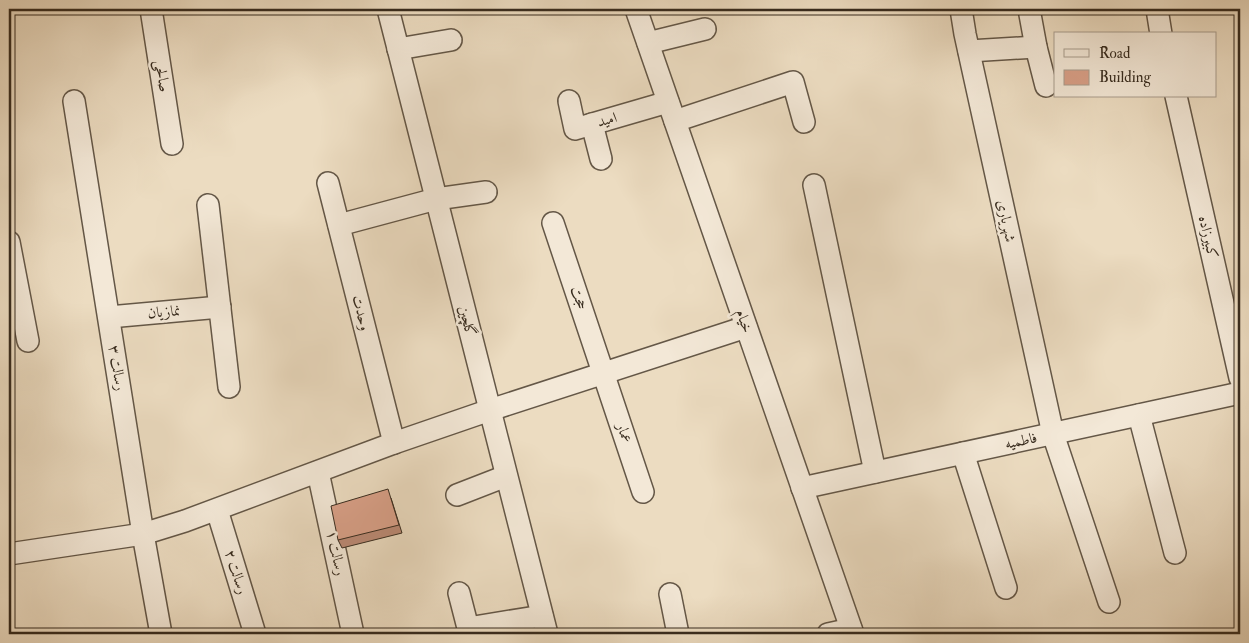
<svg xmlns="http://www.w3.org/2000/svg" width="1249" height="643" font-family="'IM FELL Double Pica',Amiri,serif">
	<rect width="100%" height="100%" fill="#ecdcc1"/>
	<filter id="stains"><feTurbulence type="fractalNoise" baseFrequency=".004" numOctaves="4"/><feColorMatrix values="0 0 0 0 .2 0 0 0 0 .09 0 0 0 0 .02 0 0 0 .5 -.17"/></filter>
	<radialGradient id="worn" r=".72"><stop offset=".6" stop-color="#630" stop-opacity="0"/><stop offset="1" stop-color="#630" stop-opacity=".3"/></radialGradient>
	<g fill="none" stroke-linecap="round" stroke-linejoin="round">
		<defs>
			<g id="minor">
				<path d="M151,9L172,144"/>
				<path d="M388,9L547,634"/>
				<path d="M636,9L853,634"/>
				<path d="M961,9L965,34L1053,434L1109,602"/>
				<path d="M1029,9L1036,47L1046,86"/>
				<path d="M1157,9L1161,34"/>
				<path d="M648,43L705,29"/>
				<path d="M398,49L451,40"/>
				<path d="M969,51L1036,47"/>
				<path d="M1176,96L1240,378"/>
				<path d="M74,101L143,534L161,634"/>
				<path d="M569,101L575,129L668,102"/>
				<path d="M675,121L793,82L804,122"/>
				<path d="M592,124L601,159"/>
				<path d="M328,183L394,443"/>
				<path d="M814,185L875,472"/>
				<path d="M208,205L229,387"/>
				<path d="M553,223L643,492"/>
				<path d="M339,225L436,199L486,192"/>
				<path d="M9,242L28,341"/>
				<path d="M109,317L220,307"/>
				<path d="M1139,415L1175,553"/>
				<path d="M963,453L1006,588"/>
				<path d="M318,472L353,634"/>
				<path d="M802,488L1240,393"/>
				<path d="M457,495L506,476"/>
				<path d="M217,510L255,634"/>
				<path d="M9,554L143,534L185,521L394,443L490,410L746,327"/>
				<path d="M459,593L468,628L542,616"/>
				<path d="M670,594L678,634"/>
				<path d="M828,634L851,629"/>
			</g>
		</defs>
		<!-- minor casing -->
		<use href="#minor" stroke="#645747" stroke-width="24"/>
		<!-- minor -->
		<use href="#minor" stroke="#f3e8d7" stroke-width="21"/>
	</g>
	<!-- wall -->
	<path fill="#bb8a75" stroke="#372b1e" d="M391,498L402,533L342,548L338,540Z"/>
	<!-- building -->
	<path fill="#d9a088" stroke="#372b1e" d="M388,489L399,525L338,540L331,506Z"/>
	<g text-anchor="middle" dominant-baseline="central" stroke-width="5" stroke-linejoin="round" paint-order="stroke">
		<!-- street labels -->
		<g font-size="15" fill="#372b1e" stroke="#f3e8d7">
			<text transform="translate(162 76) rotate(81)">صالحی</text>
			<text transform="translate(607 120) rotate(-16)">امید</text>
			<text transform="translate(1006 221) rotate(78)">شهریاری</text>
			<text transform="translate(1208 237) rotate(77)">کبیرزاده</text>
			<text transform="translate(579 298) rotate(71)">حجت</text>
			<text transform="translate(164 312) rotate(-5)">نمازیان</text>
			<text transform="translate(361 313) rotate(76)">وحدت</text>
			<text transform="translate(467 321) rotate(76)">گلچین</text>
			<text transform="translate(744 321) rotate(71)">خیام</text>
			<text transform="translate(117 368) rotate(81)">رسالت ۳</text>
			<text transform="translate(624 433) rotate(72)">عمار</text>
			<text transform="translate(1021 441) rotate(-12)">فاطمیه</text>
			<text transform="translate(336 553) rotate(78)">رسالت ۱</text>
			<text transform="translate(236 572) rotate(73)">رسالت ۲</text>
		</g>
	</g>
	<!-- margin -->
	<rect width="1249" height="643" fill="none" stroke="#ecdcc1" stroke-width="30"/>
	<rect x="10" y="10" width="1229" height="623" fill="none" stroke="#372b1e" stroke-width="2.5"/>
	<rect x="15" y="15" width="1219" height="613" fill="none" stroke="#372b1e"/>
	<!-- legend -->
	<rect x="1054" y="32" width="162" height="65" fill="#f3e8d7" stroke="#a89c8d"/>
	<rect x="1064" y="49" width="25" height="8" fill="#f3e8d7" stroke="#a89c8d"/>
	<text x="1099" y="58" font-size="15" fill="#372b1e">Road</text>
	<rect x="1064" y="70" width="25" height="15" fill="#d9a088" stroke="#a89c8d"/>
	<text x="1099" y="82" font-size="15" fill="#372b1e">Building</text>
	<rect width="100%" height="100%" filter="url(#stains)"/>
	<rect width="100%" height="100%" fill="url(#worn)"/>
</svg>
